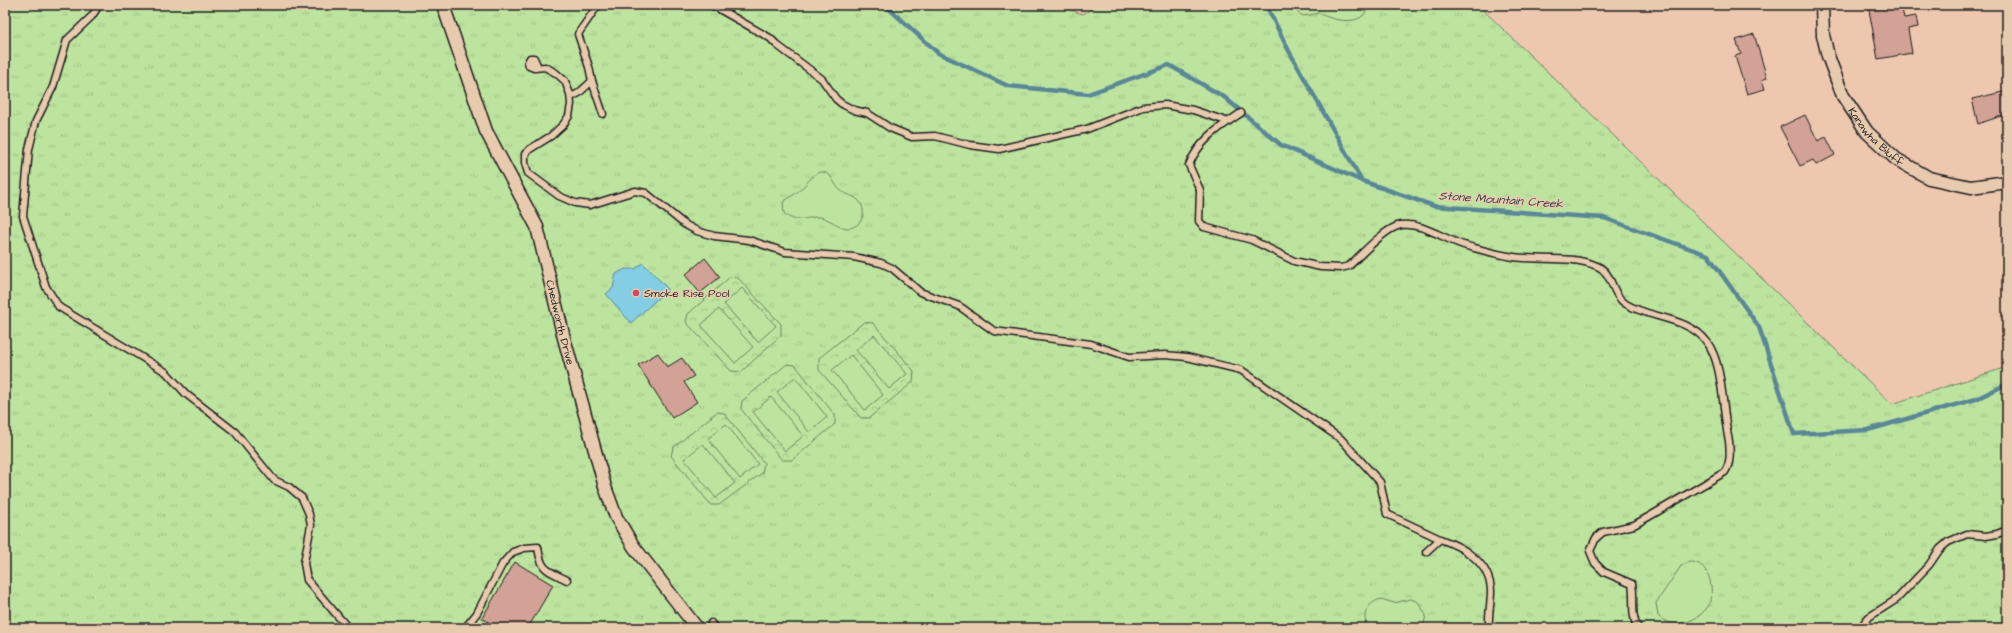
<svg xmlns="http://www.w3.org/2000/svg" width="2012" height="633" font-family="'Architects Daughter',sans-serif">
	<defs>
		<pattern id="grass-tufts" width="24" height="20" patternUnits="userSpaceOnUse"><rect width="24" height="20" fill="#bde49f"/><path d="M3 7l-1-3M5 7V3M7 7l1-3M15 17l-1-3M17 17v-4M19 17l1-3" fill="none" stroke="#a2c388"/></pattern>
		<pattern id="park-crowns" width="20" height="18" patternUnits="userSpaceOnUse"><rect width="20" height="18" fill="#bde49f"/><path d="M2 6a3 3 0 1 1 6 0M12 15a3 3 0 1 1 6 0" fill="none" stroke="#a2c388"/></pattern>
	</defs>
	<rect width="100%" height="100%" fill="#edc8af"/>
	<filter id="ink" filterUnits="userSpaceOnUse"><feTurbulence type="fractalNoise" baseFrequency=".025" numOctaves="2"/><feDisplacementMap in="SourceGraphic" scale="8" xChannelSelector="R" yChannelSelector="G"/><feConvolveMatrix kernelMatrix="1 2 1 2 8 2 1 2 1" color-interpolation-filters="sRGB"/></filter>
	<g filter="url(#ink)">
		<!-- grass -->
		<path fill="url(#grass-tufts)" stroke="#6c805e" d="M5,5H1053L1083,14L1098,5H1478L1892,404L2007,367V628H5Z"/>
		<!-- park -->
		<g fill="url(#park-crowns)" stroke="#6c805e">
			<path d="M730,277L738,278L781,324V335L741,372L731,371L686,322L688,314Z"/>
			<path d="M864,322L873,323L914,371L913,382L869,418H861L819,370V358Z"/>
			<path d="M787,364L795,365L835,415V424L792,460H782L741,409L742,401Z"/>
			<path d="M717,412L724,413L764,463L762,473L719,505H711L671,456L673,448Z"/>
		</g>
		<!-- garden -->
		<g fill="#bde49f" stroke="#6c805e">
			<path d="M1294,5H1368C1365,28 1332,21 1319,13L1304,16L1299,14Z"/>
			<path d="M819,172C832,171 832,182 839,189C847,197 861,195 863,210C864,215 862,220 858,224C844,236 832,217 818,217C804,217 796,225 784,213L783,202L799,191L814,175Z"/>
			<path d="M742,288L776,326L758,342L724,304Z"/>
			<path d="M719,309L753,347L735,363L701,325Z"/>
			<path d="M874,335L907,374L889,389L856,350Z"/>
			<path d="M851,355L883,395L865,410L832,370Z"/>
			<path d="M795,377L827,417L809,432L777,392Z"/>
			<path d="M771,397L803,436L785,451L753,412Z"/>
			<path d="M726,424L758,464L740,479L708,439Z"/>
			<path d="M703,444L735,483L716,498L684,459Z"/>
			<path d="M1689,562C1709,561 1713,585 1711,601C1703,620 1674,632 1658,616L1656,603L1681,566Z"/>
			<path d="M1381,599L1394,603L1411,599L1418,602L1426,615L1423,628H1368C1361,615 1367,603 1381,599Z"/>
		</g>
		<!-- water -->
		<path fill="#84cee5" stroke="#5a8795" d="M643,263L668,289L631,323L606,294L613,288L616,274L625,269H635Z"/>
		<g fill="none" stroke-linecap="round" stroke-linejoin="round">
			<!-- stream -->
			<g stroke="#5a8795" stroke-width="4.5">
				<path d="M885,5L938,53L1008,86L1088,94L1169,65L1224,97L1281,145L1362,181L1434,206L1604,218L1708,255L1759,327L1794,434L1868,430L1976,399L2007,384"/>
				<path d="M1266,5L1289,51L1362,181"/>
			</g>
		</g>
		<!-- building -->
		<g fill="#d1a295" stroke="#1c1c1c">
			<path d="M1894,5H1901L1904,18L1916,16L1918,27L1908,29L1912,53L1878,59L1869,10Z"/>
			<path d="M1754,34L1767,78L1762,80L1765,89L1747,94L1735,56L1741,54L1736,40Z"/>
			<path d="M2007,91V114L1978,124L1972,99Z"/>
			<path d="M1805,115L1818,141L1826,137L1835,155L1816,165L1813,160L1800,166L1780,127Z"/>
			<path d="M705,258L720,277L700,293L685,275Z"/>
			<path d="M658,353L667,367L682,358L694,376L684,382L697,402L672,418L638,365Z"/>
			<path d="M515,562L553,585L528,628H498L482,618Z"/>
		</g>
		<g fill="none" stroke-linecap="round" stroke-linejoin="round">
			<defs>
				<g id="service">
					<path d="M99,5L92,16L67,40L53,87L36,121L29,149L23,216L46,287L59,307L166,372L186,394L235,432L274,480L289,487L302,498L309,514L311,525L304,563L307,580L348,628"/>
					<path d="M712,5L770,38L777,45L822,79L836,99L842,104L854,110L867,113L890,128L912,137L935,136L970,145L999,149L1087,129L1143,107L1165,105L1193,110L1226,121"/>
					<path d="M534,62H531V64L537,65L534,58H530L528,62L529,66L534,68L545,67L556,73L565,81L570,94L571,104L569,116L563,125L551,136L530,149L525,154V163L528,173L559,196L575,203L590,205L635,191L646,193L684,224L697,231L714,236L749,240L785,252L854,257L881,263L892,268L920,292L959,306L994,331L1091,344L1129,357L1165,355L1187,357L1241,370L1341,439L1380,482L1387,514L1440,539"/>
					<path d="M592,81L589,67L578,34L598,5"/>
					<path d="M571,97L579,93L592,81L603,114"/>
					<path d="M1241,113C1220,127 1199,140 1189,165L1200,190L1199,221L1204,227L1252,240L1294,261L1321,267L1341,268L1349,266C1362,254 1385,228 1401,225C1423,222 1446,241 1467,246C1482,250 1498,255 1514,257C1541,261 1571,255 1597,266C1613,272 1611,295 1626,304C1650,319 1689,317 1707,342C1724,365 1722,412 1729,441C1730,453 1731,462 1725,472L1650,516L1634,525L1603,532L1596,538L1590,551L1595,563L1604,572L1632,584C1635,599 1630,615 1638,628"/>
					<path d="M1426,552L1440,539C1464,547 1490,563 1491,591C1491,603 1488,616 1489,628"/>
					<path d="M711,623L715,628"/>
					<path d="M465,628L477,613L503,563L513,552L524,548L538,547C541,571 547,570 567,580"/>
					<path d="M1863,628L1864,623L1869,617L1897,599L1929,565L1940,549L1948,542L1967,534L1986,536L1997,534L2007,530"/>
				</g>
				<g id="minor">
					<path id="s1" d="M443,5L486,131L537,227L564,338L605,487L616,517L634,547L697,628"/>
					<path id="s2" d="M1822,5L1823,35L1828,56L1843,96L1867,132L1896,159L1929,178L1971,187L2007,182"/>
				</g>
			</defs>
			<!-- service casing -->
			<use href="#service" stroke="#1c1c1c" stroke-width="9"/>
			<!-- minor casing -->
			<use href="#minor" stroke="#1c1c1c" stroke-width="15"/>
			<!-- service -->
			<use href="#service" stroke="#e8cbaf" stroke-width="6"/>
			<!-- minor -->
			<use href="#minor" stroke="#e8cbaf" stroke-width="12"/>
		</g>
	</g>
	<!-- markers -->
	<circle fill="#d1495b" stroke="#e8cbaf" stroke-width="1.5" cx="636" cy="293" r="4"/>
	<g text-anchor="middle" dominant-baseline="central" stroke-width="3" stroke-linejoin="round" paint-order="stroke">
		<!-- street labels -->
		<g font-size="11" fill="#1c1c1c" stroke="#e8cbaf">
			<text stroke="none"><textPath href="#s2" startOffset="147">Kanawha Bluff</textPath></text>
			<text stroke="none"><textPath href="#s1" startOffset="340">Chedworth Drive</textPath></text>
		</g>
		<!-- poi labels -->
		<g font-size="11" fill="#1c1c1c" stroke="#e8cbaf" text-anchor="start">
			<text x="644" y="293">Smoke Rise Pool</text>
		</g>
		<!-- water labels -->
		<g font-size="12" font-style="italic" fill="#314044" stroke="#e8cbaf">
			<text transform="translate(1501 200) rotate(4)">Stone Mountain Creek</text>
		</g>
	</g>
	<!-- margin -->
	<rect width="2012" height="633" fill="none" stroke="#e8cbaf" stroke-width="20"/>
	<rect x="10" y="10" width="1992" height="613" fill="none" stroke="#1c1c1c" stroke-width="1.5" filter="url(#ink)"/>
</svg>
